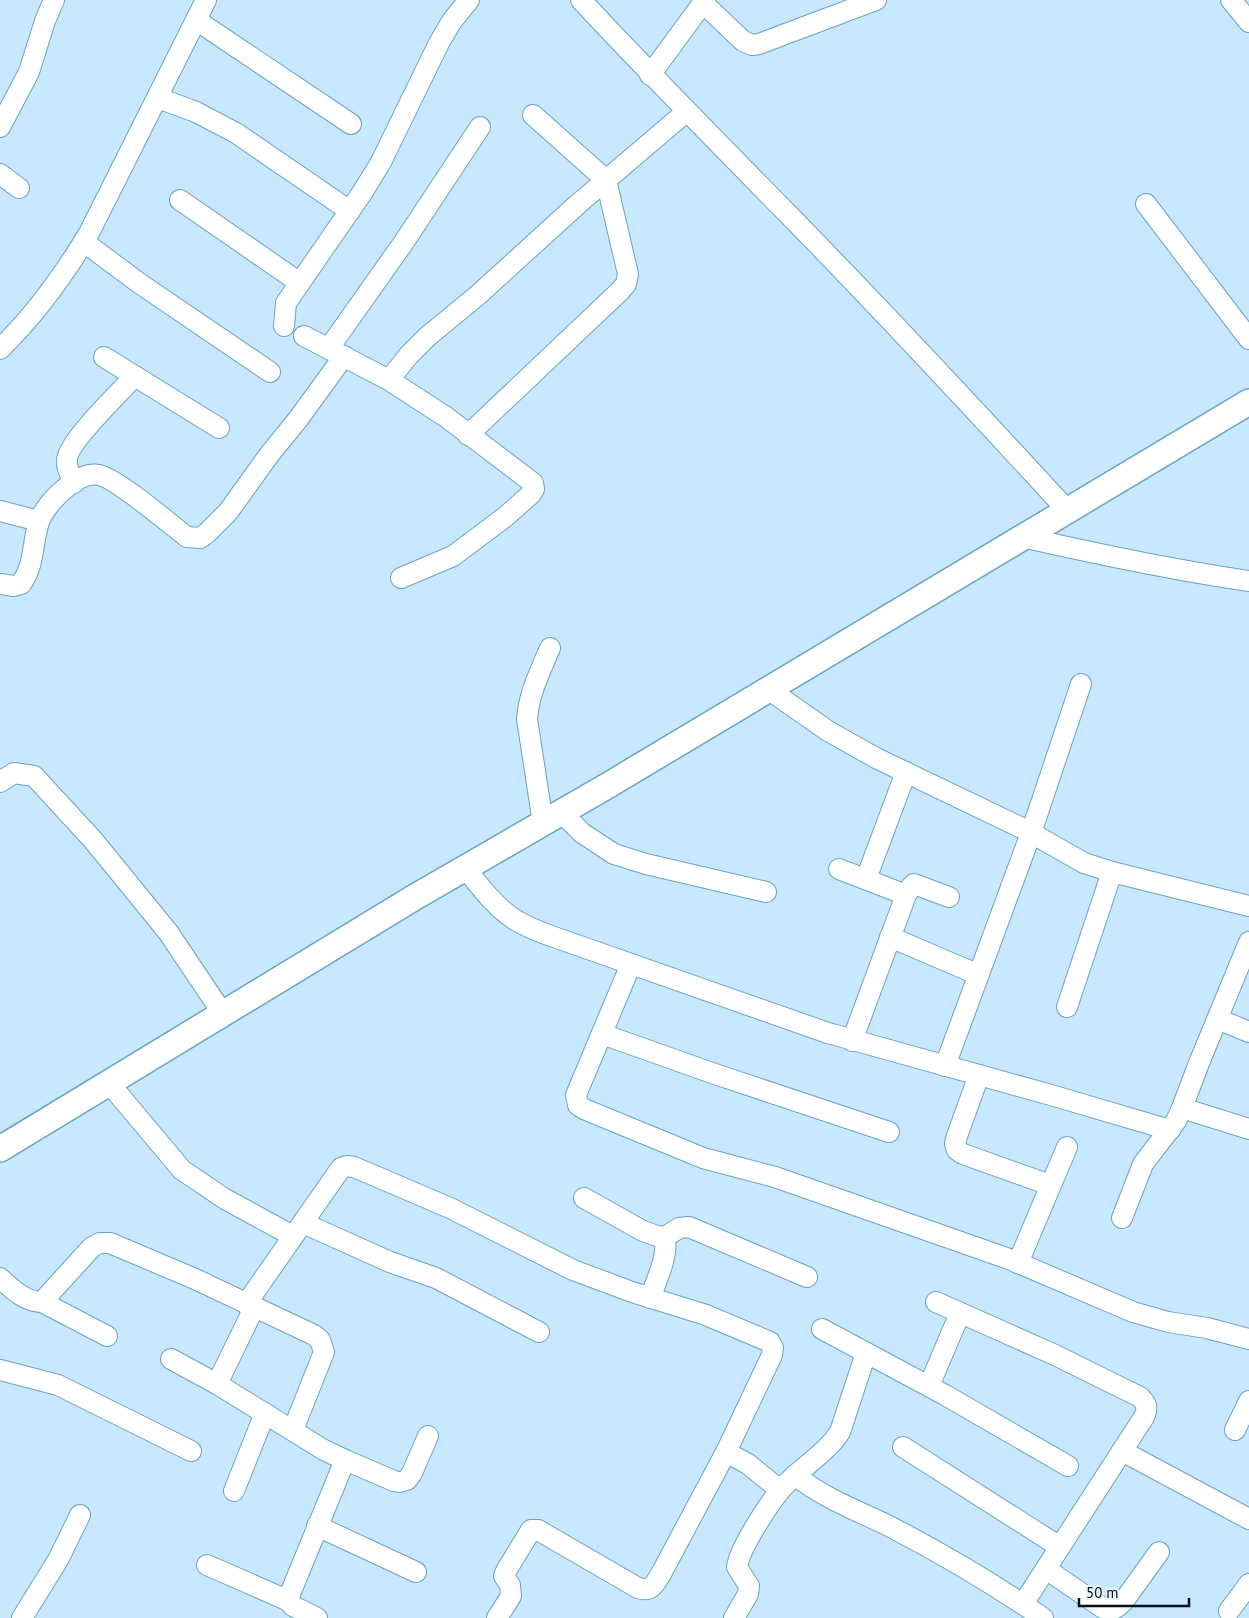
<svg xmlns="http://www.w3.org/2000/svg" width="1249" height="1618" font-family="'PT Sans',sans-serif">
	<rect width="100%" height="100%" fill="#c7e8fe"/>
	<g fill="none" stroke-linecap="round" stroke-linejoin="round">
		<defs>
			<g id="minor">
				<path d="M581,0C648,72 717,142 786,212C882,310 975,410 1067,510"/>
				<path d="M1231,0L1249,22"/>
				<path d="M703,3L743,41L752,45L759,44L876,0"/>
				<path d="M196,20L351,124"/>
				<path d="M650,75L705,0"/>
				<path d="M158,98L196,112L236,133L350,211"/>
				<path d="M0,127L29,72L45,21L54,0"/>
				<path d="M0,174L19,188"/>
				<path d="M180,200L300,283"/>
				<path d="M1146,204L1249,339"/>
				<path d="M84,242L139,283L270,372"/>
				<path d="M284,326L286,303L362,193L381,162L439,43L452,21L469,0"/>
				<path d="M304,336L389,380L446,417L533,483L534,489L531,494L505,517L453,556L401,578"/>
				<path d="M329,348L404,242L480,127"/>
				<path d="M0,349C36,314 64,275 89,233L206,0"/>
				<path d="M104,357L219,428"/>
				<path d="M389,380L409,355L427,337L478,295L578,204L686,112"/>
				<path d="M468,435L620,291L626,284L628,274L606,180L533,115"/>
				<path d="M74,483C71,476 66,468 67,460C67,443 121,391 135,376"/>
				<path d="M0,511L39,521"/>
				<path d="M1022,537C1097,554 1172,570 1249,581"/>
				<path d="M0,584L14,586L21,584C35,565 32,542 39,522C46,503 77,471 99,475C116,478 170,524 187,537L200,538L207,533L228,512L269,455L299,418L344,356"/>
				<path d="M768,689L828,731L876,758L1026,830L1084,863L1112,872L1249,906"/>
				<path d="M0,782L14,773L34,776L93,840L168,932L223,1014"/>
				<path d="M561,812L582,833L614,854L646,864L766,892"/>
				<path d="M543,823L527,719C529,693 540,672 550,648"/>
				<path d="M465,868C480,886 494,906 514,919C526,927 540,932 554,937L828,1033L1051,1095L1170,1130"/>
				<path d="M839,869L906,895"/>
				<path d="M866,879L906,772"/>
				<path d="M890,937L979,975"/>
				<path d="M631,964L576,1095L578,1105L584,1109L703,1158L775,1177L1009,1259L1133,1312L1168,1322L1207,1328L1249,1339"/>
				<path d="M1067,1007L1112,872"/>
				<path d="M1218,1019L1249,1032"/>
				<path d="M602,1034L715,1074L889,1132"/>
				<path d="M852,1041L906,895L911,887L914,884L949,897"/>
				<path d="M945,1066L1031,833L1081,684"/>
				<path d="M979,1075L957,1136L955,1144L957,1150L963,1154L1050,1185"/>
				<path d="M109,1083L182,1170L225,1199L293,1236"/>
				<path d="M1182,1108L1249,1129"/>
				<path d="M584,1198L643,1231L657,1236L665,1237L679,1228L689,1227L807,1277"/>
				<path d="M1122,1218L1143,1164L1176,1121L1182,1108L1199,1063L1249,942"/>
				<path d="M303,1223L390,1262L436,1278L539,1332"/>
				<path d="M1018,1263L1067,1147"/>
				<path d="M0,1278C12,1289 25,1302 42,1302L92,1247L100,1243H110L195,1279L314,1335L320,1340L324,1352L293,1430"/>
				<path d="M650,1298C657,1279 668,1257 665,1237"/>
				<path d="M42,1302L107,1336"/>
				<path d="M936,1302L1055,1355L1140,1397C1147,1404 1148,1408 1144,1417L1023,1604"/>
				<path d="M246,1304L341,1168L347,1166L354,1167L450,1208L573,1270L632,1292L706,1315L770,1342L773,1348L772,1355L726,1452"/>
				<path d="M822,1329L945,1395L1068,1466"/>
				<path d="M171,1359L217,1384L324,1450L345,1460L394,1481L400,1482L407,1480L412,1473L428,1436"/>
				<path d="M0,1370L58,1385L191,1451"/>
				<path d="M217,1384L254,1308"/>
				<path d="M929,1386L960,1313"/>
				<path d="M1235,1430L1249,1401"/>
				<path d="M903,1447L1060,1547"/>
				<path d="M1122,1451L1249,1519"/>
				<path d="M795,1475C823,1498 856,1510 889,1526C941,1553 994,1584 1043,1618"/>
				<path d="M234,1491L265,1413"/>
				<path d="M317,1526L416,1572"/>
				<path d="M207,1565L289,1601"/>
				<path d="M1046,1569L1103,1608C1112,1611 1116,1609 1123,1602L1159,1552"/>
				<path d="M1229,1611L1249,1584"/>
				<path d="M22,1618L58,1560L80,1515"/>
				<path d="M317,1618L293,1606L289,1601L290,1594L345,1460"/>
				<path d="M497,1618L511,1596L510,1585L504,1576L506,1571L531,1530H538L638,1588C652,1593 656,1582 662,1572L726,1452L748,1464L780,1490"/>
				<path d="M734,1618L748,1594L749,1586L737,1567C740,1547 773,1496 788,1482C805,1465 827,1452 840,1432L866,1353"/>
			</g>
			<path id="major" d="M0,1149L415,897L607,786L1249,402"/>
		</defs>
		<!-- minor casing -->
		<use href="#minor" stroke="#6ba2c3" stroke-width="22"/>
		<!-- major casing -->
		<use href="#major" stroke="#6ba2c3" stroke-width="28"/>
		<!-- minor -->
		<use href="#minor" stroke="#fff" stroke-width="20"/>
		<!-- major -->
		<use href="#major" stroke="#fff" stroke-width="25"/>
	</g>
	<!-- scale -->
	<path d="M1079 1598v8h110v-8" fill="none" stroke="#00101c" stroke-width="2.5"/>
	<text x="1086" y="1598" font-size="15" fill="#00101c" stroke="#e7f2f9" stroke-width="4" paint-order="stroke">50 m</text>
</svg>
